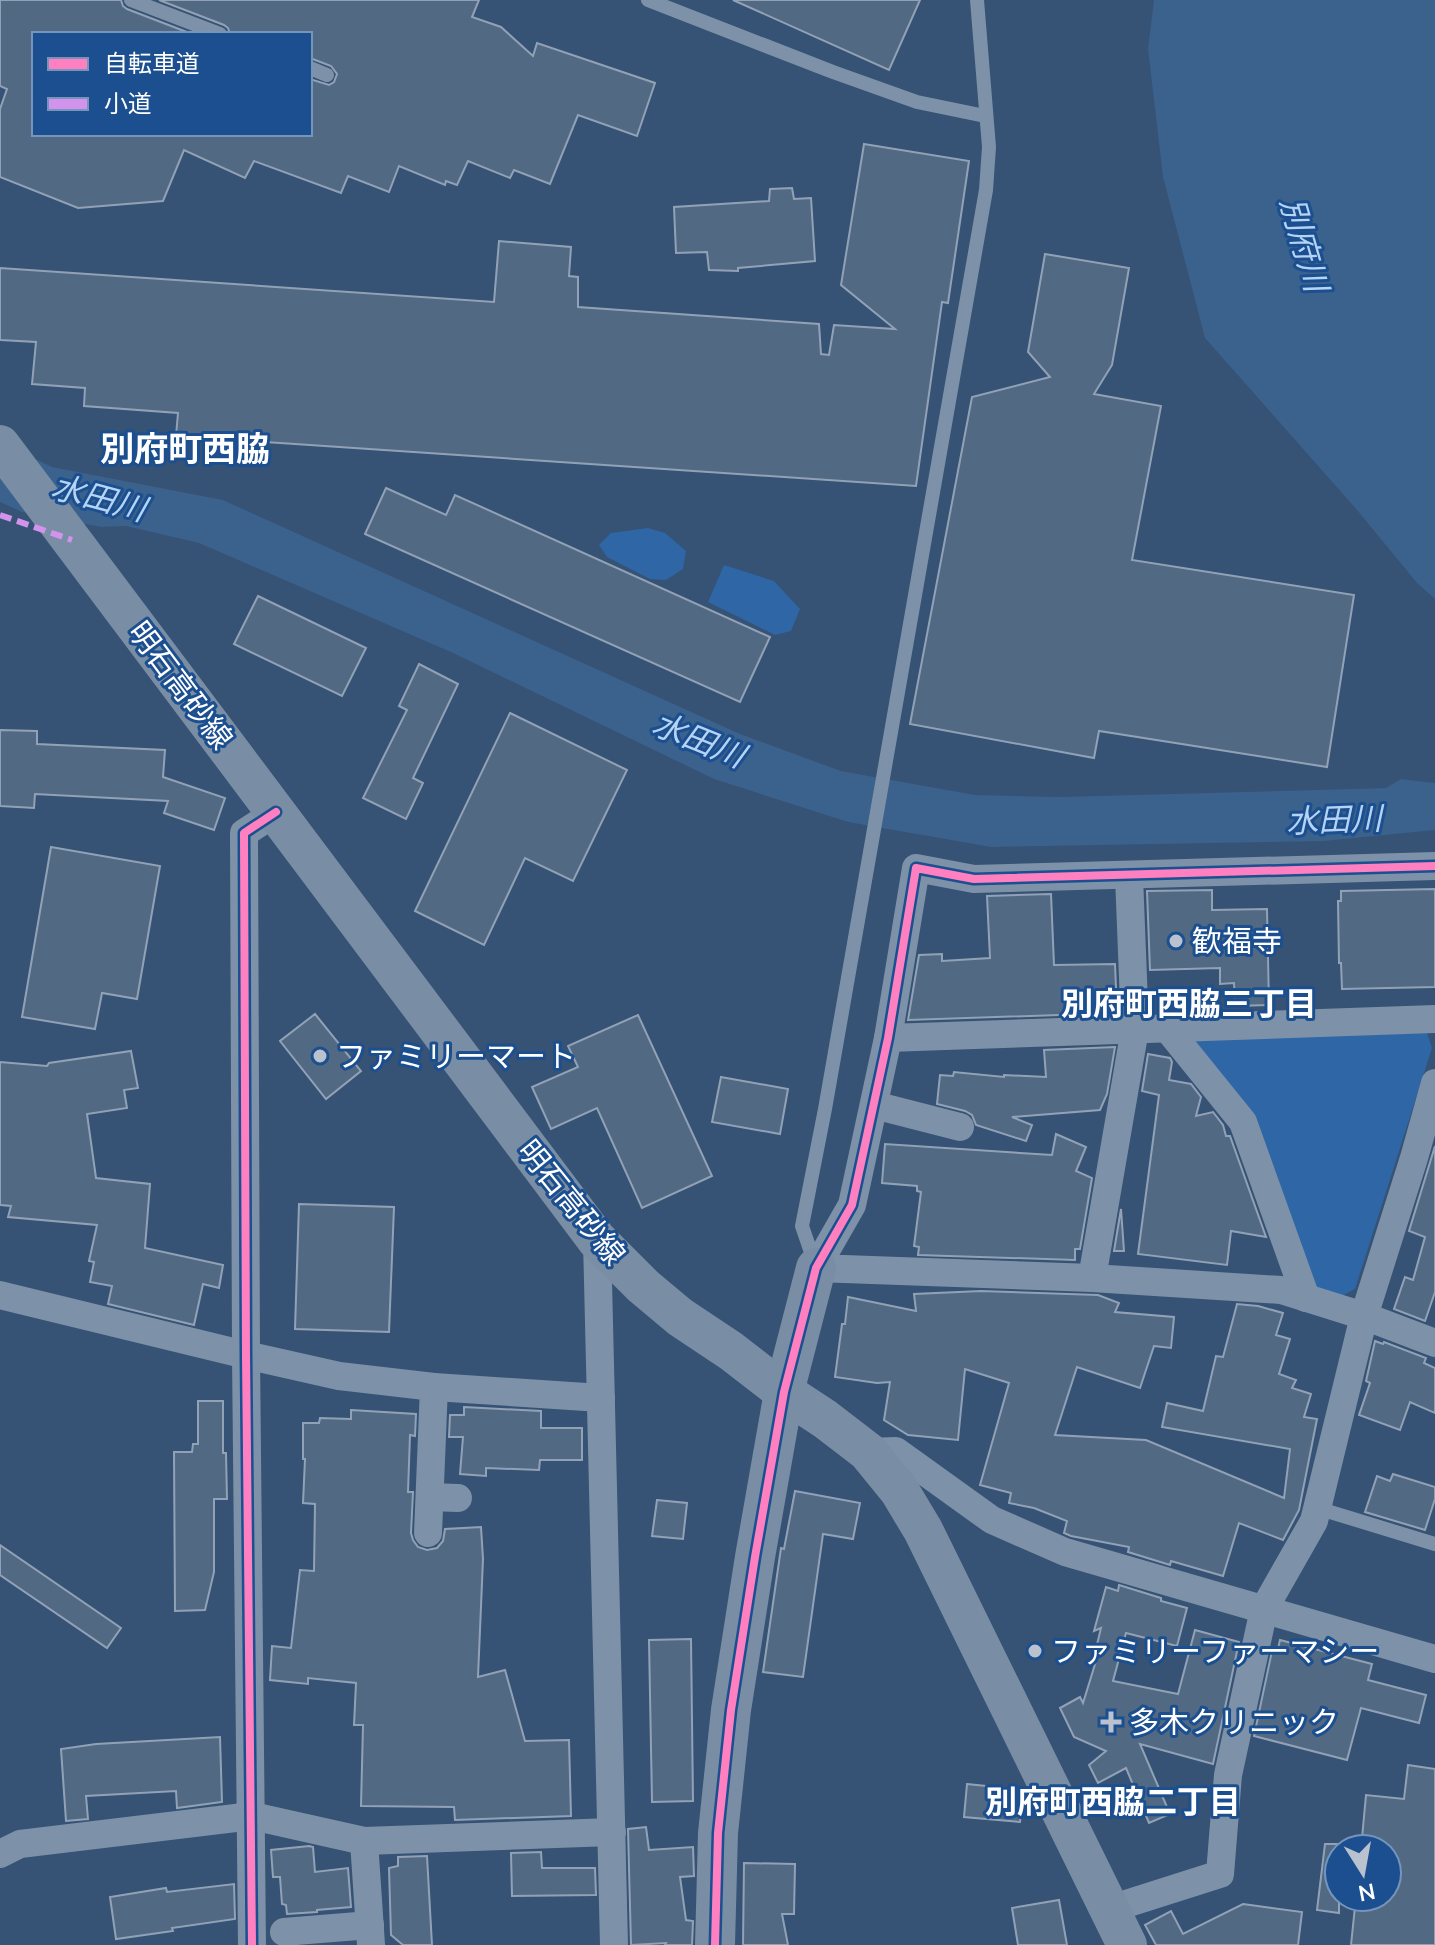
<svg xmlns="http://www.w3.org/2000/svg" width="1435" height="1945" font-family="Mulish,'Noto Sans JP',sans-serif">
	<rect width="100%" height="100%" fill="#365274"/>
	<!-- green -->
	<g fill="#2f66a5">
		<path d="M648,528L665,533L686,551L683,569L666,580L650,579L607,557L599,545L611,533Z"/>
		<path d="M724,565L774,581L800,609L791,631L775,635L708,602Z"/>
		<path d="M1427,1033L1432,1048L1355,1289L1342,1296L1305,1284L1187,1039Z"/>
	</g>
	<!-- water -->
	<g fill="#3b618d">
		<path d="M1154,0H1435V599L1417,583L1357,510L1205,338L1163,177L1148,49Z"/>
		<path d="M0,442L52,467L223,500L740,734L841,771L975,795L1060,797L1386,788L1401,779L1435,783V830L1324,841L991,847L848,822L714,779L453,653L199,543L126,526L101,527L22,512L0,502Z"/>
	</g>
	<!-- building -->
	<g fill="#526984" stroke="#92a2b6" stroke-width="2">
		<path d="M0,0H121L123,6L127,9L192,34H34V134H310V79L329,85L334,82L337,74L331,66L310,58V34H230L228,28L224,25L159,0H479L472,17L501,27L533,56L537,43L655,83L637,136L578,115L550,184L514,170L510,178L468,161L457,185L446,181L445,185L399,166L389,192L348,176L341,193L254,161L245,178L184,150L163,201L78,208L0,177V109L7,89L0,86Z"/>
		<path d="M733,0H920L889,70Z"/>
		<path d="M864,144L969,161L948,303L942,302L916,486L176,436L178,413L84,406L85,388L32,384L36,342L0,340V268L494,302L499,241L571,247L569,276L578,277V307L819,324L821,354L829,355L834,325L895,329L841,285Z"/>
		<path d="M792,188L794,199L811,198L815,261L738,268V271L709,270L707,252L676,253L674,207L769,201L770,189Z"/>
		<path d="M1045,254L1129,268L1112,365L1094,394L1161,406L1132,560L1354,595L1327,767L1099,731L1094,758L910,724L972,397L1050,377L1028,352Z"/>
		<path d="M386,488L446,515L455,495L770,637L740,702L365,534Z"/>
		<path d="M258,596L366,648L342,696L234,644Z"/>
		<path d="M419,664L458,684L413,778L423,783L406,819L363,798L407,710L399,706Z"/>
		<path d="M510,713L627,770L573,881L525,858L484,945L415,911Z"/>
		<path d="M0,730L37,731V744L165,750L163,777L225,798L214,830L164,813L168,801L35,794L34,808L0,806Z"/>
		<path d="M51,847L160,866L137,999L102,993L95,1029L22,1017Z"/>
		<path d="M1435,889V987L1342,989L1341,963H1339L1338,901H1341V891Z"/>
		<path d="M1212,890V910L1267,909L1269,1005L1235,1006L1234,983L1220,984V968L1150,970L1147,891Z"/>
		<path d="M1051,894L1054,965L1115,964L1117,1013L908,1020L919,955L942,954V961L990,958L987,896Z"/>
		<path d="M315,1014L361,1071L326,1099L280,1041Z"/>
		<path d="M638,1015L712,1176L642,1208L597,1108L551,1129L532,1087L578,1067L568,1046Z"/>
		<path d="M1115,1047L1107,1094L1100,1110L1012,1117L1032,1125L1026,1141L976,1125L972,1115L965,1111L937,1104L940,1075L953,1076L954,1072L1004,1077V1075L1046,1077L1044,1050Z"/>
		<path d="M131,1051L138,1088L124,1090L127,1108L87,1114L96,1178L150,1184L145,1248L223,1265L219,1288L203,1284L194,1325L108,1304L112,1286L90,1282L94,1262L89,1261L97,1225L8,1217L11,1206L0,1205V1062L47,1066L49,1063Z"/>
		<path d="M1148,1054L1170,1058L1172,1062L1169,1080L1191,1084L1201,1097L1196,1116L1213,1112L1223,1125L1226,1136H1230L1266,1237L1231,1231L1227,1265L1138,1254L1159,1095L1142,1091Z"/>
		<path d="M721,1077L788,1089L780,1134L712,1122Z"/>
		<path d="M1056,1134L1086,1147L1076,1171L1092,1178L1080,1249H1075V1260L918,1255L919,1247L914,1246L921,1192L917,1191V1186L882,1183L885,1144L1052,1155Z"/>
		<path d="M1435,1146V1292L1425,1321L1394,1309L1405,1277L1413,1280L1425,1237L1409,1231Z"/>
		<path d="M299,1204L394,1207L389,1332L295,1329Z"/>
		<path d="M1121,1209L1124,1251H1114Z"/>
		<path d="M981,1291L1098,1295L1119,1303L1115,1312L1174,1317L1171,1348L1154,1346L1140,1388L1077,1367L1055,1435L1146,1440L1284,1498L1290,1449L1162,1427L1167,1403L1203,1411L1216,1356L1223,1357L1237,1304L1258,1306L1283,1313L1276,1335L1290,1339L1279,1374L1296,1380L1292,1388L1311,1394L1304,1417L1317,1419L1299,1510L1283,1540L1239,1523L1223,1576L1171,1561L1170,1565L1128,1552L1129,1547L1071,1536L1064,1533L1067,1521L1034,1508L1009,1503L1011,1493L980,1485L1009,1383L965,1369L958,1440L908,1435L884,1420L890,1382L877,1383L835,1377L842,1324H845L848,1297L916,1311L914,1294Z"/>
		<path d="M1375,1341L1383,1344L1384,1342L1426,1358L1424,1363L1435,1368V1413L1410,1402L1400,1430L1359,1415L1370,1383L1366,1381Z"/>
		<path d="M198,1401H223V1453H226L227,1499H214V1572L205,1610L175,1611L174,1452H192L193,1444H198Z"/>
		<path d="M464,1407L541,1411V1428H582V1460H540L539,1470L486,1468V1476L460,1474L463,1437H449L450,1415H464Z"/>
		<path d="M351,1410L416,1414L415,1436L410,1435L408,1492H413L411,1533L413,1540L418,1547L427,1550L437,1548L443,1541L445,1529L481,1527L483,1559L478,1677L505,1670L525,1741L569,1740L571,1816L455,1820L454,1807L361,1806L363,1725H354L356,1683L308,1678V1684L270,1680L272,1646L291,1648L300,1570L314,1571L315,1504L303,1503L305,1459H303V1423H319L320,1418L351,1419Z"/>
		<path d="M1393,1474L1435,1487V1499L1425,1530L1365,1512L1377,1476L1390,1481Z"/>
		<path d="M795,1491L860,1503L853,1539L823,1534L803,1677L763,1672L781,1548L784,1549Z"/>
		<path d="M657,1500L687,1503L683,1539L652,1536Z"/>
		<path d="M0,1545L121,1628L107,1648L0,1575Z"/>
		<path d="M1119,1585L1161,1598V1601L1187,1608L1177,1646L1126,1633L1113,1681L1178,1694L1195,1630L1239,1642L1213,1764L1140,1744L1170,1814L1149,1823L1126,1768L1098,1783L1089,1765L1106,1751L1074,1737L1060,1708L1080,1697L1083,1703L1096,1661H1093L1101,1628L1094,1631L1106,1587L1118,1591Z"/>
		<path d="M691,1639L693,1801L652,1802L649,1640Z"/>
		<path d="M1280,1640L1372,1664L1368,1680L1426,1695L1419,1723L1361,1708L1347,1760L1254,1736L1272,1651L1277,1653Z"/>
		<path d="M220,1737L222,1802L177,1808L176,1791L86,1796L88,1819L66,1821L61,1749L96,1744Z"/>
		<path d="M1408,1765L1435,1769V1945H1351L1356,1897H1387V1849H1361L1366,1795L1404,1799Z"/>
		<path d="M967,1784L1024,1790L1020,1822L964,1817Z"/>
		<path d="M646,1827L649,1850L693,1847L694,1876L680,1877L686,1920L693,1921L692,1945H665L666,1943L631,1945L628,1829Z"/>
		<path d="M1325,1844H1339V1913L1317,1910Z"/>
		<path d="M309,1846L313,1847L315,1872L348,1868L351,1907L317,1910V1912L287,1914L286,1905L282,1904L280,1877H273L271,1850Z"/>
		<path d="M541,1852L542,1868H595L596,1895L512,1896L511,1853Z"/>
		<path d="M427,1856L432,1945H403L391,1935L389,1868L398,1866V1857Z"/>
		<path d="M744,1863L795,1864L794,1914H782L788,1945H743Z"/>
		<path d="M234,1884L235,1919L172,1928L173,1931L116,1939L110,1897L166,1888L167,1892Z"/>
		<path d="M1059,1900L1067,1945H1018L1012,1908Z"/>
		<path d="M1243,1904L1302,1912L1298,1945H1156L1145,1925L1171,1911L1183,1934Z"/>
	</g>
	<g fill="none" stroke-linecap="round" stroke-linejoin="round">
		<!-- lane -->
		<g stroke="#7d92a8" stroke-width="14">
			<path d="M131,0L220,34"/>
			<path d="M648,0L833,72L917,102L985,116"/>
			<path d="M310,68L327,75"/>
			<path d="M816,1267L802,1226L825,1109L986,190L989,147L977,0"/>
			<path d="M1317,1508L1435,1544"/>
		</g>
		<!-- street -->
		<g stroke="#7d92a8" stroke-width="28">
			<path d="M1435,866L974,879L916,868L888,1038L852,1205L816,1268L1092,1278L1281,1290L1364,1316L1435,1343"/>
			<path d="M1167,1028L1243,1122L1306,1298"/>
			<path d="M888,1038L1435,1019"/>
			<path d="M874,1105L960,1127"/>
			<path d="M597,1240L614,1945"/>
			<path d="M1092,1278L1135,1029L1129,876"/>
			<path d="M0,1295L246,1355L339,1376L434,1387L601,1398"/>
			<path d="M868,1452L896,1451L992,1520L1065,1552L1435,1659"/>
			<path d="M430,1497L458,1498"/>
			<path d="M428,1533L434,1387"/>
			<path d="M364,1841L371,1945"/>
			<path d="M0,1854L20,1844L252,1816L364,1841L612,1832"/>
			<path d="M1110,1909L1220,1874L1228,1775L1264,1609L1314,1521L1364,1316L1414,1158L1435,1083"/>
			<path d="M284,1932L370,1925"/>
			<path d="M252,1945L246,1355L244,833L276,812"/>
		</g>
		<!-- secondary -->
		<g stroke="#798da4" stroke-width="40">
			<path d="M0,445L597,1240L643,1286L680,1317L731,1351L784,1392L825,1419L868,1452L899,1490L923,1530L1127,1945"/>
			<path d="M715,1945L718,1833L731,1710L755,1557L784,1392L816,1268"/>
		</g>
		<!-- quiet -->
		<path stroke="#d193ec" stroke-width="6" stroke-dasharray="12 6" stroke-linecap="butt" d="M0,515L72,540"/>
		<defs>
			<g id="cycleway">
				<path d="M252,1945L246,1355L244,833L276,812"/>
				<path d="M715,1945L718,1833L731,1710L755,1557L784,1392L816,1268L852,1205L888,1038L916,868L974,879L1435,866"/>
			</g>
		</defs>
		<!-- cycleway casing -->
		<use href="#cycleway" stroke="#1b4f8f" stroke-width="13"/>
		<!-- cycleway -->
		<use href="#cycleway" stroke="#ff80c0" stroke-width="8"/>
	</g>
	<!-- markers -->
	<g fill="#b9c2ce" stroke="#1b4f8f" stroke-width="3">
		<circle cx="1176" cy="941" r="8"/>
		<circle cx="320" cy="1056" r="8"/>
		<circle cx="1035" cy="1651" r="8"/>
		<path d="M1107 1710h8v8h8v8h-8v8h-8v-8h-8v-8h8z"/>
	</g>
	<g text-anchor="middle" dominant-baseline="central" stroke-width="6" stroke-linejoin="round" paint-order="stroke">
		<!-- street labels -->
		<g font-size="30" fill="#fff" stroke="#1b4f8f">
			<text transform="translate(181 685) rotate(53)">明石高砂線</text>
			<text transform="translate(572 1202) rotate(51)">明石高砂線</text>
		</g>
		<!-- poi labels -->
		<g font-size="30" fill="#fff" stroke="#1b4f8f" text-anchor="start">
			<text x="1192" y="941">歓福寺</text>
			<text x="336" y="1056">ファミリーマート</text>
			<text x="1051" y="1651">ファミリーファーマシー</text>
			<text x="1129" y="1722">多木クリニック</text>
		</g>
		<!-- water labels -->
		<g font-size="32" font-style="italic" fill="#b5d3f5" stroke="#1b4f8f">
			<text transform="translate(1305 244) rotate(74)">別府川</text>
			<text transform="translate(99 497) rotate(15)">水田川</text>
			<text transform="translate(699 739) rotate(22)">水田川</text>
			<text transform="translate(1334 819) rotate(-2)">水田川</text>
		</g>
		<!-- neighbourhood labels -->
		<g font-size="32" font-weight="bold" fill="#fff" stroke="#1b4f8f">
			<text x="1189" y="1003">別府町西脇三丁目</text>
			<text x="1113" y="1801">別府町西脇二丁目</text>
		</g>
		<!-- quarter labels -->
		<g font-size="34" font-weight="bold" fill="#fff" stroke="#1b4f8f">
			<text x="185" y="448">別府町西脇</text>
		</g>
	</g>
	<!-- legend -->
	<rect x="32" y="32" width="280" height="104" fill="#1b4f8f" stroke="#7695bc" stroke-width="2"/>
	<rect x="48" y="58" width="40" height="12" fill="#ff80c0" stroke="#7695bc" stroke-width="2"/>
	<text x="104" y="72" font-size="24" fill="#ffffff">自転車道</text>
	<rect x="48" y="98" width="40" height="12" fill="#d193ec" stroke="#7695bc" stroke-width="2"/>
	<text x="104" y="112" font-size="24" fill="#ffffff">小道</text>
	<!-- north arrow -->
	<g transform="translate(1363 1873) rotate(169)"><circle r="38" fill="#1b4f8f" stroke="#7695bc" stroke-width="2"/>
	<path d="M0-6L14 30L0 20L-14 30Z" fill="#b9c2ce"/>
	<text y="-12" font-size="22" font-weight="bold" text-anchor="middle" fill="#ffffff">N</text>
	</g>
</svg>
